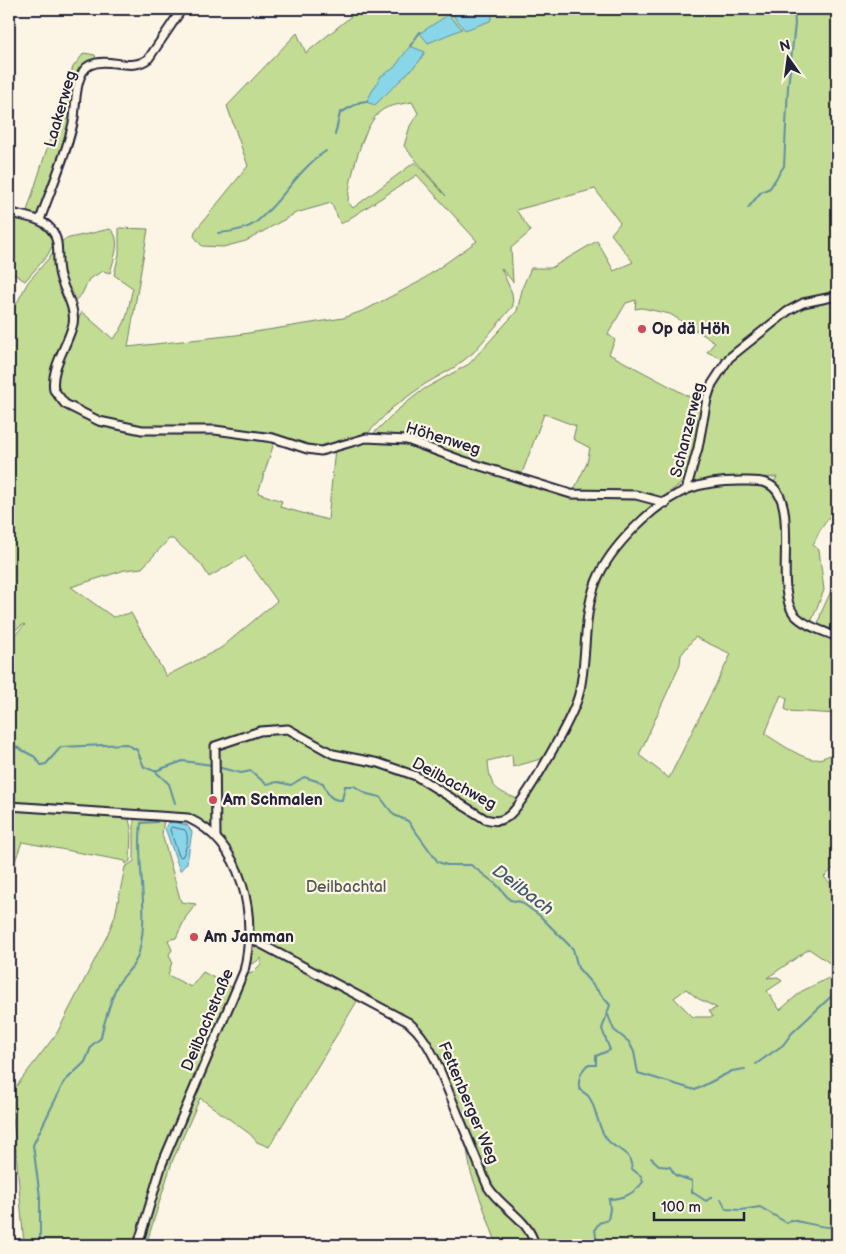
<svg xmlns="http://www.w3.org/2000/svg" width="846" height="1254" font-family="'Balsamiq Sans',sans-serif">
	<rect width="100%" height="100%" fill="#fcf5e5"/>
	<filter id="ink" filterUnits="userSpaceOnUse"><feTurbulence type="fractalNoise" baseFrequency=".02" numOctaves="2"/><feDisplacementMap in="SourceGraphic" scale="10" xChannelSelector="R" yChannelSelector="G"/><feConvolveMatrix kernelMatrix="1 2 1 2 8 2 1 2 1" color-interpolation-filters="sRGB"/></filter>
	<g filter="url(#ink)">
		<!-- green -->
		<g fill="#c2dc93" stroke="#727f67" fill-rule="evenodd">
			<path d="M360,9H837V293L804,300L786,309L723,359L707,352L715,342L670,314L642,308L635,309L636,300L626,303L608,334L615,340L609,354L703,404L692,460L681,484L661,498L630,492H573L587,463L590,448L573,439L576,426L544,414L521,476L407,438L370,437L395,412L424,389L469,364L517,311L523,286L531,268H551L597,241L614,271L633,262L611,234L620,223L595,189L516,210L531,231L511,248L513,282L501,268L512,293L513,306L473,353L455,367L425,384L392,408L365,436L323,448H316L268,434L213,428L212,431L275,440L258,493L282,501L280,507L328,520L335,448L366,440L406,441L454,460L567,494L582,497H641L669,505C697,487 738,472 770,489L777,477L720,479L690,483L703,440L709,405L715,384L728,362L788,313L805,305L837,298V505L819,532L813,545L819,550L824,590L812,620L811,629L837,640V714L788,711L785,709L787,698L781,695L765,734C777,741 805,762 818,759C825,758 831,754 837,752V865L824,877L837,889V968L809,949L767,978L778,977L782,981L767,991L780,1010L802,991L837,974V1245H497L471,1173L462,1121L422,1033L403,1018L309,967L306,969L359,998L269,1147L257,1142L250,1134L200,1098L172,1162L146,1245H140L143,1231L165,1165L245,975L252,973L261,964V958L253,964L249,962L250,943L253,941L272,951L274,948L251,933C248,884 234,824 179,815L38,803H9V635L13,636L25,625L24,624L9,634V318L28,282L49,258L55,248L58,277L72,317L51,385L58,401L80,413L82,409C67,403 55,395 57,377L73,329L82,312L113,339C129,322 127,310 133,288L114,275L119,254V228L148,229L128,347L236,335L343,318L365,310L419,282L477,241L417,175L341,224L331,203L296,213L246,241L223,247L202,246L194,236L195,231L248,166L227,106L297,33L306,53ZM412,102L418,113L410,126L404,146L446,196L415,162L353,208L348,202C349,180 363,124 381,111C388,105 403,104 412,102ZM169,539H173L201,564L209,577L245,556L277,601L221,648L166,676L131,613L113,617L71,587L125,570L142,568ZM695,637L731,654L669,778L639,755L680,664L681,655ZM566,714L571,719C564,730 552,744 549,757C548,767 546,771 540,782L536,780L507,816L497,818L504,815L518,799C494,790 490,787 488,761L512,755L513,767L544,758ZM686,989L697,998L717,1008L709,1011L713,1017H693L674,998Z"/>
			<path d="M84,53L95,55L96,61L82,68L72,122L37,217L27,211L73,67Z"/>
			<path d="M9,214L40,226L55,241L47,256L25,281L9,271Z"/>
			<path d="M110,229C123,238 113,261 110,273L103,271L89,279L82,294L72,303L61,276L59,244L65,239Z"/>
			<path d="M837,578V635L818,624L821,613Z"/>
			<path d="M9,808L128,815L131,828L130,861L126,864L125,861L22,842L9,878Z"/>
			<path d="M134,817L164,818L162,834L181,902L196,904L186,917L176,938L168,940L172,950L169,954L172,962L168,975L191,987L203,972L233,988L160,1162L135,1245H24L11,1093L57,1033L107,936L115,916L125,867L134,861Z"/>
		</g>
		<!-- water -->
		<g fill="#89d6e9" stroke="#608ea3">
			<path d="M466,9H493L494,13L490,21L465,30L451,13Z"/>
			<path d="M448,15L462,29L428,43L420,33Z"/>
			<path d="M410,46L425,52L419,62L375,105L366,102L381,76L394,68Z"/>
			<path d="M173,822L187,825L192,832L187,863L180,871L165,828L168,823Z"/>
		</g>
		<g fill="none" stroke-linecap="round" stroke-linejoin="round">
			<!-- shore -->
			<path stroke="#4b6a81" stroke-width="1" d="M172,827L185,830C190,837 186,850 182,857L179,856L170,830Z"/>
			<!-- stream -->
			<g stroke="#608ea3" stroke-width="2">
				<path d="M410,46L420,32"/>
				<path d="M335,135L340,113L360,102L367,101"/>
				<path d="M748,208L761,192L770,188L784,166L788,87L795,24L794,9"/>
				<path d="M218,233C230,232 245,230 255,223C282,202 297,170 326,151"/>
				<path d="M9,743L35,757L41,765L46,764L61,747L126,744L137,750L144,767L155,771L183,761L212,765"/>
				<path d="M217,767L241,773L251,771L266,784L278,782L291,785L304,777L323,783C327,793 330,801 342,800L345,786H354L367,794L380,797L394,815L408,821L438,862L447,865H471L497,885L510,900L521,902L539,915L573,949L578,968L610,1005L602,1029L610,1050L596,1056V1065H587C582,1070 578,1079 579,1086C580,1093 586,1092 589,1097C597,1109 597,1126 606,1138C617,1154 629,1145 632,1169L641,1176L643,1182C634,1194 623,1199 609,1199L610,1209L608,1220L599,1223L595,1229L597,1245"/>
				<path d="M155,771L169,784L175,803"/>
				<path d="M608,1015L614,1030L629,1042L634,1052L638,1073L695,1090L732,1071L745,1069"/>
				<path d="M756,1064L783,1045L792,1033L837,991"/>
				<path d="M651,1158L660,1166L670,1167L675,1175L692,1181V1192L706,1201L712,1197"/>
				<path d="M721,1199L726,1209L741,1210L760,1207L787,1223L790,1220C805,1222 817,1227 831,1227L833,1222L837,1221"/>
				<path d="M837,1200V1209"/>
				<path d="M837,1216V1218"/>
				<path d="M40,1245V1197L33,1145L64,1082L85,1062L92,1045L101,1038C101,1032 115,987 118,984C125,973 136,966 139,952C150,910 136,866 141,823L157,822"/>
			</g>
			<defs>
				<g id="minor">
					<path d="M9,212C22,217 41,217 51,229C62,242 55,260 60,276C64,292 76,307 73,324C68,345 50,368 54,390L65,404L99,421L142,430H215L273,438L307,449L321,451L366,438L407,440L461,460L571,494L636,495L666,503"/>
					<path d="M40,220C50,191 69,148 74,118C76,104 75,72 90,65C110,56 131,73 149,58L182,9"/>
					<path d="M686,490L698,448L707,399L712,384L729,358L788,311L803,303L837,296"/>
					<path d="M9,806L188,818C244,844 257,915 244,971L162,1164L138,1245"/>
					<path d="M216,836L215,746L260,731L288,729L333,754L379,763L416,776L485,819C493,821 500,822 507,817C524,805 574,715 579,694C588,657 582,618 596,582C609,548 654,503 688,489C704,483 723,481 740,481C748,481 758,480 766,483C803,496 772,586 794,614C804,626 824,631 837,637"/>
					<path d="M248,937L408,1022C422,1034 428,1045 436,1061L488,1187C502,1209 528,1218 535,1245"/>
				</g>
			</defs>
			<!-- minor casing -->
			<use href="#minor" stroke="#22223b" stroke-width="11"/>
			<!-- minor -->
			<use href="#minor" stroke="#fcf5e5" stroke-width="7"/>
		</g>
	</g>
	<!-- markers -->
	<g fill="#d1495b" stroke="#fcf5e5" stroke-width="2">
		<circle cx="642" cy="329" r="5"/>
		<circle cx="213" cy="800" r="5"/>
		<circle cx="194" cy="937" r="5"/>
	</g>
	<g text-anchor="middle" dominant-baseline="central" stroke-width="4.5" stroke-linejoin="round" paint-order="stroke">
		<!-- street labels -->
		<g font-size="16" fill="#22223b" stroke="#fcf5e5">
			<text transform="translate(61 109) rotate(-74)">Laakerweg</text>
			<text transform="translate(688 430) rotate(-76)">Schanzerweg</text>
			<text transform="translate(443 439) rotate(17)">Höhenweg</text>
			<text transform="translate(454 784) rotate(28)">Deilbachweg</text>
			<text transform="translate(208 1020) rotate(-67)">Deilbachstraße</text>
			<text transform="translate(468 1103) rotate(67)">Fettenberger Weg</text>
		</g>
		<!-- poi labels -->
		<g font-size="16" font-weight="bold" fill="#22223b" stroke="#fcf5e5" text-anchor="start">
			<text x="652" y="329">Op dä Höh</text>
			<text x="223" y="800">Am Schmalen</text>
			<text x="204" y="937">Am Jamman</text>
		</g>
		<!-- park labels -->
		<g font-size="16" fill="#525a55" stroke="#fcf5e5">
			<text x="346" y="887">Deilbachtal</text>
		</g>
		<!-- water labels -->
		<g font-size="18" font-style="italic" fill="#41586f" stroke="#fcf5e5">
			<text transform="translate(523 890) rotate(37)">Deilbach</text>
		</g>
	</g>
	<!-- margin -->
	<rect width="846" height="1254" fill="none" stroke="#fcf5e5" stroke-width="30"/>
	<rect x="15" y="15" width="816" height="1224" fill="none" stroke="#22223b" stroke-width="2" filter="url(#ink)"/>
	<!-- north arrow -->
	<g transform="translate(788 58) rotate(346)" stroke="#fcf5e5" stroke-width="4" paint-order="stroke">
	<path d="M0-4L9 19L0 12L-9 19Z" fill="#22223b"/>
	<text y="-8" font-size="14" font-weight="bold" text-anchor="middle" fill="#22223b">N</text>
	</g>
	<!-- scale -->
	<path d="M654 1212v8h90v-8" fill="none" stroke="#22223b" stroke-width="2.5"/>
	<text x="661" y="1212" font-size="15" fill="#22223b" stroke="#fcf5e5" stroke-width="4" paint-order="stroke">100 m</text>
</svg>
